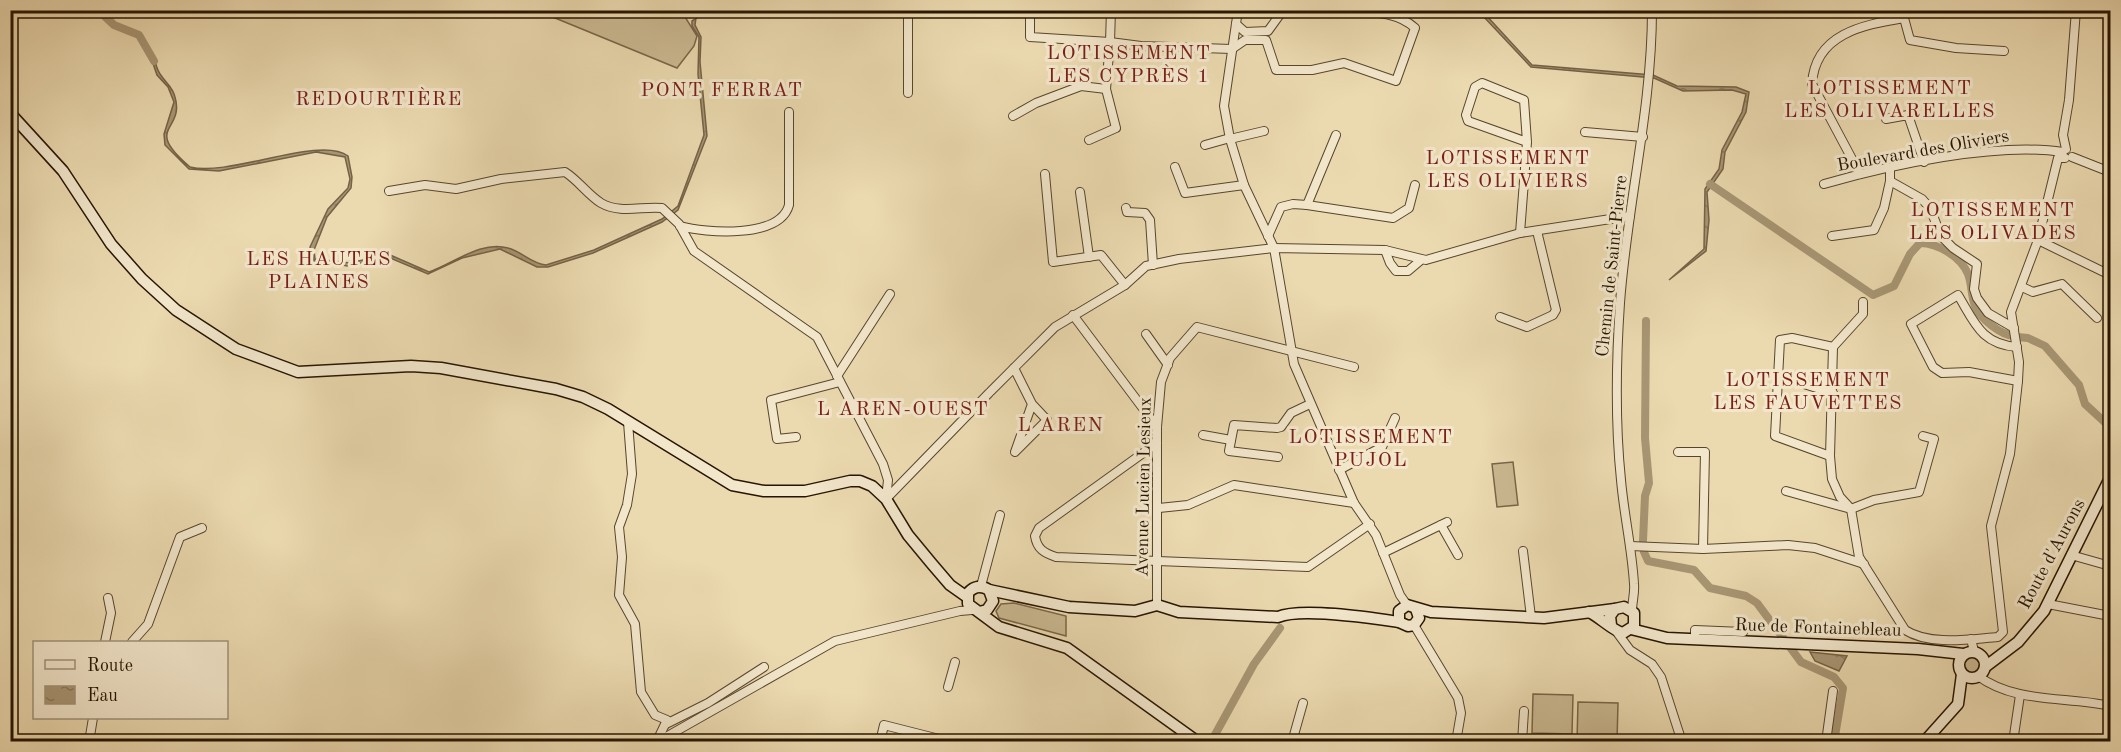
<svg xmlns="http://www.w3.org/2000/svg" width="2121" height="752" font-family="'Old Standard TT',serif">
	<defs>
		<pattern id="water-ripples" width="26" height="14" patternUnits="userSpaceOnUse" patternTransform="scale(1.5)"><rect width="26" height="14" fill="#a89674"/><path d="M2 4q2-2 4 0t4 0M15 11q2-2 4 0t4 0" fill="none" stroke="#89795d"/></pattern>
	</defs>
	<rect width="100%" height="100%" fill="#ebd9af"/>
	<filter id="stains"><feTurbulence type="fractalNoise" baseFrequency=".00333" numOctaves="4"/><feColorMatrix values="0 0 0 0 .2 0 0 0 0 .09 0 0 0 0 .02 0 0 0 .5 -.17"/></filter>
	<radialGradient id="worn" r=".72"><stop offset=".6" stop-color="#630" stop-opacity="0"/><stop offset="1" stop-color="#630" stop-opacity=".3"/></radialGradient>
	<!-- grass -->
	<g fill="#cab891" stroke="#786648" stroke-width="1.5">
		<path d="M538,11H693L685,17L697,36L694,46L677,68Z"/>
		<path d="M1513,462L1518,505L1497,507L1492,464Z"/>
		<path d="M1014,603L1066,616V636L999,618L996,611L1001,604Z"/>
		<circle cx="1972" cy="665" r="9"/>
		<path d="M1533,694L1573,695L1572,734L1532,733Z"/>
		<path d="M1578,702L1618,703L1617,741H1577Z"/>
	</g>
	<!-- water -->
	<g fill="url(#water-ripples)" stroke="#746246" stroke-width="1.5">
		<path d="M708,11H713L696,18L695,25L701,37L700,62L707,136L678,210L662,222L593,253L548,267H537L500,249L462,258L428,274L388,257L348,266L314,261L310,247L328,209L348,188L350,179L345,157L316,152L219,171L189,169L165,145L164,134L174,102L168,87L157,75L148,49C156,55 154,65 160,74C165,82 173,87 175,97C185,132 142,126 190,167C230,177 320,135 348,156L352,177L351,188L327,217L314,250L315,259L350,263L388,254L429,272C453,264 481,240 508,248C521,251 532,264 546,265L594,250L662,219L678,206L704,135L698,74L699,37L692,26V21Z"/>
		<path d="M1473,11L1484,13L1532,65L1653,75L1677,86L1736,87L1749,92L1746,112L1725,152L1723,169L1707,192L1709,220L1706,251L1669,280L1704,249L1705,189L1719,169L1722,150L1742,112L1746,94L1732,90L1683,91L1654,78L1531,67L1483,16Z"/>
		<path d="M1810,652L1847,656L1839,671L1815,661Z"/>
	</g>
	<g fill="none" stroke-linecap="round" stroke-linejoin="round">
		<!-- canal -->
		<g stroke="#a89674" stroke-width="8">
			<path d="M98,10L114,25L139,35L154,61"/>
			<path d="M1710,184L1873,295L1894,286L1910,254L1920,243C1938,243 1961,257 1968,274C1972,284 1971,296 1975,306C1980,319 2001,335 2014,336"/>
			<path d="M2017,337L2028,338L2045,346L2079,385L2085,404L2110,427"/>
			<path d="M1643,541L1645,496L1649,483L1645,438L1646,321"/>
			<path d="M1644,552L1648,561L1694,570L1710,588L1746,596L1757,603L1801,662L1834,677L1843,688L1834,742"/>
			<path d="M1211,742L1254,664L1280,628"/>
		</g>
		<defs>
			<g id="street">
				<path d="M908,10V93"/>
				<path d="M1033,10L1030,13V37L1110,42L1111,10"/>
				<path d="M1238,10L1224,106L1230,139L1244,185L1274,248L1294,364L1354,503L1376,535L1400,595L1407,605"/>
				<path d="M1236,24L1245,32L1268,31L1281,13L1295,10"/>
				<path d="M1013,116L1036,103L1081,86L1106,89"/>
				<path d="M1886,119L1908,115L1924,162"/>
				<path d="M1585,132L1643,137"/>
				<path d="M1230,139L1264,131"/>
				<path d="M1089,140L1116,128L1106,89L1110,42L1141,46L1232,49L1245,40H1266L1276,70H1312L1344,63L1396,81L1415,28C1398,12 1372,12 1349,10"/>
				<path d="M1205,145L1230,138"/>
				<path d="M2066,149L2063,135L2069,100L2076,10"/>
				<path d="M2072,157L2110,172"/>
				<path d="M1175,167L1185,193L1244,185"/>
				<path d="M1890,168V181L1922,199L1930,208L1941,236L1953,248L1977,264L1974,289L1977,298L1988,313L2014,328"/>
				<path d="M1045,174L1053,262L1101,255L1125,285"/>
				<path d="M1860,174L1812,84C1815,34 1862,25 1904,18L1910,40L1956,48L2004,51"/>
				<path d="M1824,184C1890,165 1996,142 2063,152"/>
				<path d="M389,191L425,185L456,189L501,179L565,172C579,181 588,195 601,203C620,214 642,206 662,208L679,224L694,251L817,337L883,464L888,480L886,499"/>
				<path d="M1080,192L1089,257"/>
				<path d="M1307,205L1393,218L1409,208L1415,185"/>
				<path d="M1126,208L1127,212L1145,213L1150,220L1153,265"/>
				<path d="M680,226C705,233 780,239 789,205V112"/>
				<path d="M1520,233L1527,142L1524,100L1482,83L1475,87L1466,115L1468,121L1527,142"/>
				<path d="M1268,236L1281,207L1293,204L1307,205L1336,135"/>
				<path d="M1832,236L1874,230L1884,208L1890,181"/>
				<path d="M2038,240L2110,275"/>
				<path d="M1385,250L1390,263L1396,271H1408L1421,260"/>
				<path d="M2022,287L2033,292L2062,284L2097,318"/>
				<path d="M1863,302V314L1833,347L1830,456L1832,479L1840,497L1851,509L1859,557L1905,630C1930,646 1970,639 1998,637L2003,632L1991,526L2010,454L2018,381L2019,362L2011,312L2038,240L2058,158H2065"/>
				<path d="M1073,315L1157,427"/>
				<path d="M1500,317L1527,327L1553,315L1556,310L1537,231"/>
				<path d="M1146,334L1168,365"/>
				<path d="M2017,347C1981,344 1975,323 1958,295L1911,324L1933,367L1942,373L1969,372L2018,381"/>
				<path d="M1014,368L1032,404L1015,452L1047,420L1032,404"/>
				<path d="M837,376L890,294"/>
				<path d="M1778,376L1833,393"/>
				<path d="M2108,382L2110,384"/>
				<path d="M991,391L1055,327L1125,285L1146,266L1179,259L1274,248L1385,250L1426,260L1520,233L1630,216"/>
				<path d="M628,422L632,474L627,505L619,527L622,557L619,595L635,624L641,692L655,715L667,720L657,741"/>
				<path d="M1203,435L1231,440"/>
				<path d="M796,437L777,439L771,400L840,382"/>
				<path d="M1157,443L1039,528L1035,536C1037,549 1044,553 1056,557L1308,567L1370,524"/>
				<path d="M1678,452H1705L1703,549"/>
				<path d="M1830,456L1775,436L1780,340L1792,338L1833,347"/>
				<path d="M1278,457L1229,451L1234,425L1277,428L1281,427L1291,413L1310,404"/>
				<path d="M1339,470L1382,447L1395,418"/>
				<path d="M1786,491L1851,509L1874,500L1919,492L1934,439L1923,436"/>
				<path d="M886,499L989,393"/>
				<path d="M1159,508L1188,505L1234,485L1354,503"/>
				<path d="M1441,525L1458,555"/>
				<path d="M1630,546L1703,549L1788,545L1815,548L1864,564"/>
				<path d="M1523,551L1531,617"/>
				<path d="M1383,553L1447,522"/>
				<path d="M2071,555L2110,566"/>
				<path d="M981,586L1000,515"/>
				<path d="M2048,604L2110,616"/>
				<path d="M1157,605V427L1161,382L1170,358L1197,327L1354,367"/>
				<path d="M1632,611C1632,602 1635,593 1634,584C1632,549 1624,515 1621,480C1615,422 1616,362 1620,303C1627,205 1652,109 1652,10"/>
				<path d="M1414,625L1458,698L1461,713L1456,742"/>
				<path d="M1616,631L1630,650L1652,664L1661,677L1682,742"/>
				<path d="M1695,639V630L1743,632"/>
				<path d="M1971,639L1974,651"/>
				<path d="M105,642L111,613L108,598"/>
				<path d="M132,642L148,624L180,537L202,528"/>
				<path d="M1978,676C2016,704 2067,696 2110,706"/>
				<path d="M948,687L955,662"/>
				<path d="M666,724L708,703L764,667"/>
				<path d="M89,742L93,718"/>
				<path d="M657,742L835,641L960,611L972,610"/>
				<path d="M880,742L884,725L951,742"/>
				<path d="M1292,742L1303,703"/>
				<path d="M1522,742L1524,711"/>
				<path d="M1826,742L1833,691"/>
				<path d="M2013,742L2020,695"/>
			</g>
			<g id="secondary">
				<path d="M10,113L63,171L111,244L142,279L176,310L236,349L298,372L411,366L441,368L556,389L583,397L608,409L732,485L764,491H805L850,481H860L872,486L886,499L908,535L932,564L950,585L967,597"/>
				<path d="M989,590L1069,607L1135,611L1157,605L1179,612L1278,617C1301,607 1372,618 1399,622L1408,626L1414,625L1419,618L1416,609"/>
				<path d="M979,612L987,610L993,601L989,590C981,585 974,586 968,593V604L999,627L1067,648L1198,742"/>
				<path d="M1589,612C1600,617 1613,631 1623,633L1634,626V613L1624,607L1615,609L1610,616L1611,625"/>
				<path d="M1399,622V611L1407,605L1431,612L1544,618L1615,609"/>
				<path d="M1631,629L1667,638L1918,649L1963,654"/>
				<circle cx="1972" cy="665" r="13"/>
				<path d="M1985,667L2018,642L2044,611L2110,478"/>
				<path d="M1924,742L1958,704L1962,674"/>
			</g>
		</defs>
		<!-- street casing -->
		<use href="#street" stroke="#58462c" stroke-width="10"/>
		<!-- secondary casing -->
		<use href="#secondary" stroke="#271500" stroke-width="13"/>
		<!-- street -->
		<use href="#street" stroke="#f2e6cb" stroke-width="8"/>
		<!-- secondary -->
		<use href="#secondary" stroke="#f2e6cb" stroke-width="10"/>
	</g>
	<g text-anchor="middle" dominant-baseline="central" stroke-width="6" stroke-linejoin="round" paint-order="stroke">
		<!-- street labels -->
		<g font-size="18" fill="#271500" stroke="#f2e6cb">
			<text transform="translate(1923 151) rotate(-10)">Boulevard des Oliviers</text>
			<text transform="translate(1612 266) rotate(-84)">Chemin de Saint-Pierre</text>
			<text transform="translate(1144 487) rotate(-89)">Avenue Lucien Lesieux</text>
			<text transform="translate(2052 554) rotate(-62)">Route d'Aurons</text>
			<text transform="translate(1818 628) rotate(2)">Rue de Fontainebleau</text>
		</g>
		<!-- neighbourhood labels -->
		<g font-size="20" letter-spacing="1.5" fill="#7a1f14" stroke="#f2e6cb">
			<text x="1129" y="54">LOTISSEMENT<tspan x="1129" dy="23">LES CYPRÈS 1</tspan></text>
			<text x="1890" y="89">LOTISSEMENT<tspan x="1890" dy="23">LES OLIVARELLES</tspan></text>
			<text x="722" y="91">PONT FERRAT</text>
			<text x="379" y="100">REDOURTIÈRE</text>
			<text x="1508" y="159">LOTISSEMENT<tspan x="1508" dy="23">LES OLIVIERS</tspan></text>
			<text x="1993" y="211">LOTISSEMENT<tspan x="1993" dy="23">LES OLIVADES</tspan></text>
			<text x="319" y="260">LES HAUTES<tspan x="319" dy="23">PLAINES</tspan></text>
			<text x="1808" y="381">LOTISSEMENT<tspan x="1808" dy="23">LES FAUVETTES</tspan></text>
			<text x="903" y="410">L AREN-OUEST</text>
			<text x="1061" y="426">L AREN</text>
			<text x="1371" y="438">LOTISSEMENT<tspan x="1371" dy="23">PUJOL</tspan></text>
		</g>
	</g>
	<!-- margin -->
	<rect width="2121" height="752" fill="none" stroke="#ebd9af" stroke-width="36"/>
	<rect x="12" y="12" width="2097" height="728" fill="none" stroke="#271500" stroke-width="3"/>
	<rect x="18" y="18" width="2085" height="716" fill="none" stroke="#271500" stroke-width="1.5"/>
	<!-- legend -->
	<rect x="33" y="641" width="195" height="78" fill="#f2e6cb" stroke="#a1927a" stroke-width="1.5"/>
	<rect x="45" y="660" width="30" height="9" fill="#f2e6cb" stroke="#a1927a" stroke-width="1.5"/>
	<text x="87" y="671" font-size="18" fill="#271500">Route</text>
	<rect x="45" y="686" width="30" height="18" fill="url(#water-ripples)" stroke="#a1927a" stroke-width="1.5"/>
	<text x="87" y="701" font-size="18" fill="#271500">Eau</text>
	<rect width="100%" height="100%" filter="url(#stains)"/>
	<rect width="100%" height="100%" fill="url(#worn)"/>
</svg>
